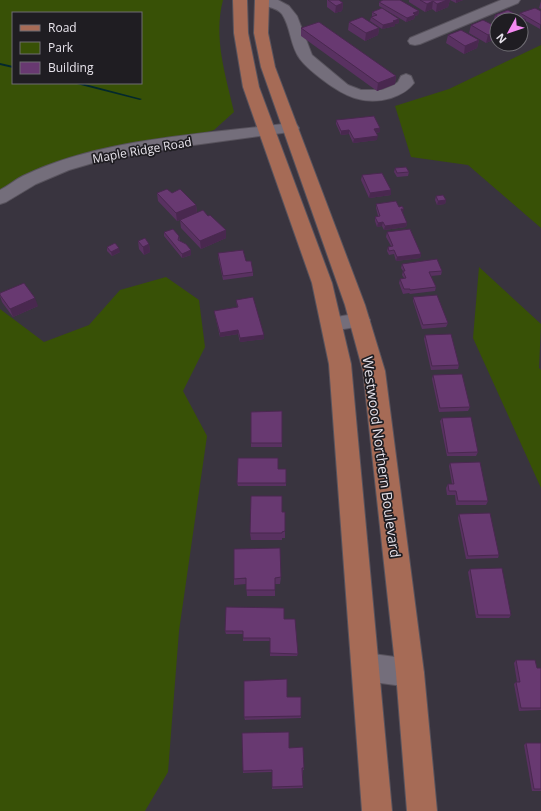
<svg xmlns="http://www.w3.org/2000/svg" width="541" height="811" font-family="'Open Sans',sans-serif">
	<rect width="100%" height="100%" fill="#39343f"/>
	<!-- green -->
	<g fill="#385106" fill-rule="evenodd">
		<path d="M0,0H223C213,38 226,76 234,112L214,130L167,144L107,155L0,192ZM13,13H141V83H13Z"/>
		<path d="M541,45V228L468,165L411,157L395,106L449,89Z"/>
		<path d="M479,267L541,324L539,368L541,370V488L473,338Z"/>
		<path d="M166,277L199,300L205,347L183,391L207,436L179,631L168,772L145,811H0V309L44,342L89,325L120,290Z"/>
	</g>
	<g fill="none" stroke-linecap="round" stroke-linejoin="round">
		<!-- stream -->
		<g fill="#03282e" fill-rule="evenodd">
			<path d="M0,63L13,66V68L0,65Z"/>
			<path d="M73,83H81L142,99L140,100Z"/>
		</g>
		<defs>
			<g id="minor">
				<path d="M255,0H278L289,6L297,16L312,55L348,85L361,90H382L394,85L398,82L401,76L406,74L411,76L414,83C408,91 400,95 391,98C364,106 344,96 323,80C315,74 306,67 300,59C290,46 291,27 282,14C275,5 261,8 255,0Z"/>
				<path d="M501,0H520L518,3L420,44L415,45L410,44L408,41L410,38Z"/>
				<path d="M291,123L297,125L299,128L297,131L179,147L103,160L69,170L36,184L6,202L0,204V190C8,186 15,180 23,176C100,138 207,134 291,123Z"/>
				<path d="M360,313L367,315L370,320L367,325L332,331L325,329L322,324L325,319Z"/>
				<path d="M366,653L410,659L420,663L424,673L420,683L410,687L366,681L356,677L352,667L356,657Z"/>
			</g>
			<g id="major">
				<path d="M233,0H247L248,33L259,87L332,283L351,364L392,811H362L329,364L312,283L243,87L234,33Z"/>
				<path d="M255,0H269L268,33L275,67L365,305L385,371L424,673L437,811H407L396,673L363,371L345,305L261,67L254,33Z"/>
			</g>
		</defs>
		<!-- minor casing -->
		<use href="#minor" stroke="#58535d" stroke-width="2"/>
		<!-- major casing -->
		<use href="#major" stroke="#58535d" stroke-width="2"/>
		<!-- minor -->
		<use href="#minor" fill="#746e7b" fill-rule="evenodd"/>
		<!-- major -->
		<use href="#major" fill="#a66b56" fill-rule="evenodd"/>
	</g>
	<!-- wall -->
	<g fill="#593161">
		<path d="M327,0H339L343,3L342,11L335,13L327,7Z"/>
		<path d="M409,0H450L448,7L436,12L432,9L425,12L409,2Z"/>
		<path d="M450,0H463L456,3Z"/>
		<path d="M541,1V9L539,8Z"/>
		<path d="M379,2L419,11L418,15L415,16L414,19L406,22L379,6Z"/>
		<path d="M541,11L540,29L526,21L524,28L521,29V20H497V25L493,23L495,15L519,16L520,13Z"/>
		<path d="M372,12L399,23L395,24V26L382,29L370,21L371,17H373L372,16Z"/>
		<path d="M349,22L379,28L378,35L365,41L348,30Z"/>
		<path d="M471,25L497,27V38L486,43L469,33Z"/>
		<path d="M301,28L396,76L395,84L377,91L301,36Z"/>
		<path d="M448,35L479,40L477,48L464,54L446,43Z"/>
		<path d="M507,44H521L514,48Z"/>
		<path d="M336,120L380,128V132L376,133L377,140L353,143L349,134L341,135L336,124Z"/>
		<path d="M395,168L409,172L408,176L397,177L394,172Z"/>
		<path d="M362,175L391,190V195L369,198L361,180Z"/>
		<path d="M157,193H172L196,205L197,213L208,216L226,230V238L201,249L181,228L180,220L177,221L158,201Z"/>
		<path d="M436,196L446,200L445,204L437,205L435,200Z"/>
		<path d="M376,204L403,213H402L407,223L406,227L384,230L382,226L377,227L375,221V217L378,216L376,208Z"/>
		<path d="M164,232L179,236L180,241L191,255L182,258L164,236Z"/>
		<path d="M387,232L421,254L420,258L396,261L394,254L389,255L387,251L388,247L391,246L386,237Z"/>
		<path d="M138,241L149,244L150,252L144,255L139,249Z"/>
		<path d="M107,247L120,252L112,256L107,251Z"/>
		<path d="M218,253L246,261L253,272V276L223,280L218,257Z"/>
		<path d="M402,264L442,271L441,275L431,276L436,287L435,291L410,294L409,293L403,294L399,283L400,279L404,278L402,275L403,271L401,268Z"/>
		<path d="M0,293L38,306L13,317L2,302L0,296Z"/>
		<path d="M413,297L448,323L446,327L422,329L413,301Z"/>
		<path d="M236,300L264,339L240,342L238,334L220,337L215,315L214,311L237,307Z"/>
		<path d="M425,335L459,365L458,369L431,370L424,339Z"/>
		<path d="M433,375L470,407L468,411L439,412L432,379Z"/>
		<path d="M282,411V447H251V412Z"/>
		<path d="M442,418L478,452L476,456H447L440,421Z"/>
		<path d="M450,463L488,501L486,505H456L455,495H447L446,488L448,484H452L449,466Z"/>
		<path d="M278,469H286V486H238L237,483Z"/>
		<path d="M282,512H285V538H282V540H251L250,533Z"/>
		<path d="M459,514L499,555L498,558L466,559L458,518Z"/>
		<path d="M470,569L511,615L509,618H476L468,572Z"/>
		<path d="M281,577L280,584H275V596H247L246,584L234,585V579Z"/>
		<path d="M284,619L298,654L297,656H270V641H243V634H226L225,631Z"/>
		<path d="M516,660L537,668H541V710L519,711L514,684L516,682H517L514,663Z"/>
		<path d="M287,697L301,716V718L245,720L244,717Z"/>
		<path d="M242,733L289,748L304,768V770H303V788L272,789V772L243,773Z"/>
		<path d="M526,743H541V791H532L524,745Z"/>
	</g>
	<!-- shaded-wall -->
	<g fill="#49284f">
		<path d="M447,0H450L448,7L436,12L437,4Z"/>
		<path d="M456,0H463L456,3Z"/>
		<path d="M433,1L432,9L425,12L427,4Z"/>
		<path d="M343,3L342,11L335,13L336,6Z"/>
		<path d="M419,11L418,15L415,16L414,19L406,22L407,18L413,13Z"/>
		<path d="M399,19V23L395,24V26L382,29L383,25Z"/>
		<path d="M526,20L524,28L521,29V22Z"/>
		<path d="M379,28L378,35L365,41L366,33Z"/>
		<path d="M497,31V38L486,43L488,35Z"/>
		<path d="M479,40L477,48L464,54L465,46Z"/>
		<path d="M515,44H521L514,48Z"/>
		<path d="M396,76L395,84L377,91L378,83Z"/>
		<path d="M380,128V132L374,133V129Z"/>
		<path d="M349,130V134L341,135V131Z"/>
		<path d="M378,136L377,140L353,143L354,139Z"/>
		<path d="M391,190V195L369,198L370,193Z"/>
		<path d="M446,200L445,204L437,205L438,201Z"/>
		<path d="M196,205L197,213L177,221L176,213Z"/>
		<path d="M401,209H404L403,213L400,214Z"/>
		<path d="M383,222L382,226L377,227L378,223Z"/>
		<path d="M407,223L406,227L384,230L385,226Z"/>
		<path d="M226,230V238L201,249L200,241Z"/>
		<path d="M149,244L150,252L144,255L143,247Z"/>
		<path d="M119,248L120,252L112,256L111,252Z"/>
		<path d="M191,250V255L182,258V254Z"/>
		<path d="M421,254L420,258L396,261L397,257Z"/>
		<path d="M35,298L38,306L13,317L10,309Z"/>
		<path d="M238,330V334L220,337V333Z"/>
		<path d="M264,335V339L240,342V338Z"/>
	</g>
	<!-- building -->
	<g fill="#683971" stroke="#49284f">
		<path d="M328,0H339L343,3L336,6Z"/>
		<path d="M383,0H400L419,11L413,13L415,15L407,18L379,2Z"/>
		<path d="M420,0H447L437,4L433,1L427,4Z"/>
		<path d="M382,8L399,19L393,21L395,22L383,25L371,17L377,15L372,12Z"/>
		<path d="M535,8L541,11V25L520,13Z"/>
		<path d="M508,10L526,20L521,22V20H504L495,15Z"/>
		<path d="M362,17L379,28L366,33L349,22Z"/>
		<path d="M483,20L497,27V31L488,35L471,25Z"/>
		<path d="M319,22L396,76L378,83L301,28Z"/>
		<path d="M461,30L479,40L465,46L448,35Z"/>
		<path d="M374,116L380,128L374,129L378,136L354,139L349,130L341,131L336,120L346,119Z"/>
		<path d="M406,167L409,172L397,173L395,168Z"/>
		<path d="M382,173L391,190L370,193L362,175Z"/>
		<path d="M167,189L172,193L180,189L196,205L176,213L157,193Z"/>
		<path d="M443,195L446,200L438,201L436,196Z"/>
		<path d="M396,201L399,207L402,206L404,209H401L407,223L385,226L383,222L378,223L375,217L380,216L376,204Z"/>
		<path d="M203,210L208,216L210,215L226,230L200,241L180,220Z"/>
		<path d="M173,229L179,236L178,240L186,244L191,250L182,254L164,232Z"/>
		<path d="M410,229L421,254L397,257L394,250L389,251L388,247L393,246L387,232Z"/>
		<path d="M145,238L149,244L143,247L138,241Z"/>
		<path d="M115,243L119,248L111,252L107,247Z"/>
		<path d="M243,250L246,261H251L253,272L223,276L218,253Z"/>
		<path d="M437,259L442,271L429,272L436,287L410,290V289H404L400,279L406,278L403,271H405L402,264Z"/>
		<path d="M24,283L35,298L10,309L0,295V293Z"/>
		<path d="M437,295L448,323L423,325L413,297Z"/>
		<path d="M253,297L264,335L240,338L238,330L220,333L214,311L238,307L236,300Z"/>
		<path d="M451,334L459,365L432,366L425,335Z"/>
		<path d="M462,374L470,407L440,408L433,375Z"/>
		<path d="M282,411V443H251V412Z"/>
		<path d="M471,417L478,452L448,453L442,418Z"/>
		<path d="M238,458H278V469H286V483H237Z"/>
		<path d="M480,462L488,501H458L456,491H449L448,484H454L450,463Z"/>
		<path d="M251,496H282V512H285V531L282,532V533H250Z"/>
		<path d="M490,513L499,555L468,556L459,514Z"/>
		<path d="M280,548L281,577L275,578V590H246V578L234,579V549Z"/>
		<path d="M502,568L511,615H478L470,569Z"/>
		<path d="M226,607L284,608V619H295L298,654L270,653V638H243V631H225Z"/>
		<path d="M516,660H535L537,668H541V708H521L516,682H520Z"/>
		<path d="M287,679V697H301V716L244,717V681Z"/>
		<path d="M289,732V748L303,747L304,768H302L303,786L272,787V770L243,771L242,733Z"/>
		<path d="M526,743H541V789H534Z"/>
	</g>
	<g text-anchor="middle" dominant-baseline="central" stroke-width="3.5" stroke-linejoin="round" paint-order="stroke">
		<!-- far-street labels -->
		<g font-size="12" fill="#e8e4ec" stroke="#1f1d22">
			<text transform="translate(142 150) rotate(-10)">Maple Ridge Road</text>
		</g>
		<!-- street labels -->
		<g font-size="14" fill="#e8e4ec" stroke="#1f1d22">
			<text transform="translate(382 457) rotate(82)">Westwood Northern Boulevard</text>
		</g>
	</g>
	<!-- legend -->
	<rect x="12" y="12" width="130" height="72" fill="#1f1d22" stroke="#6f6d73"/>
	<rect x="20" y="25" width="20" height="6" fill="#a66b56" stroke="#6f6d73"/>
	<text x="48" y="32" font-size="12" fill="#e8e4ec">Road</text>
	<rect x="20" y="42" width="20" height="12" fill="#385106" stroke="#6f6d73"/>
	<text x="48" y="52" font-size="12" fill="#e8e4ec">Park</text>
	<rect x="20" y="62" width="20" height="12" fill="#683971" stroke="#6f6d73"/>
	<text x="48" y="72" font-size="12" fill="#e8e4ec">Building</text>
	<!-- north arrow -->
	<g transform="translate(509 32) rotate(230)"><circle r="19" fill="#1f1d22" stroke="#6f6d73"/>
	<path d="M0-3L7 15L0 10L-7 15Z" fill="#f489f0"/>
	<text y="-6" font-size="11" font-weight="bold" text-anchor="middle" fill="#e8e4ec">N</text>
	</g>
</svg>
